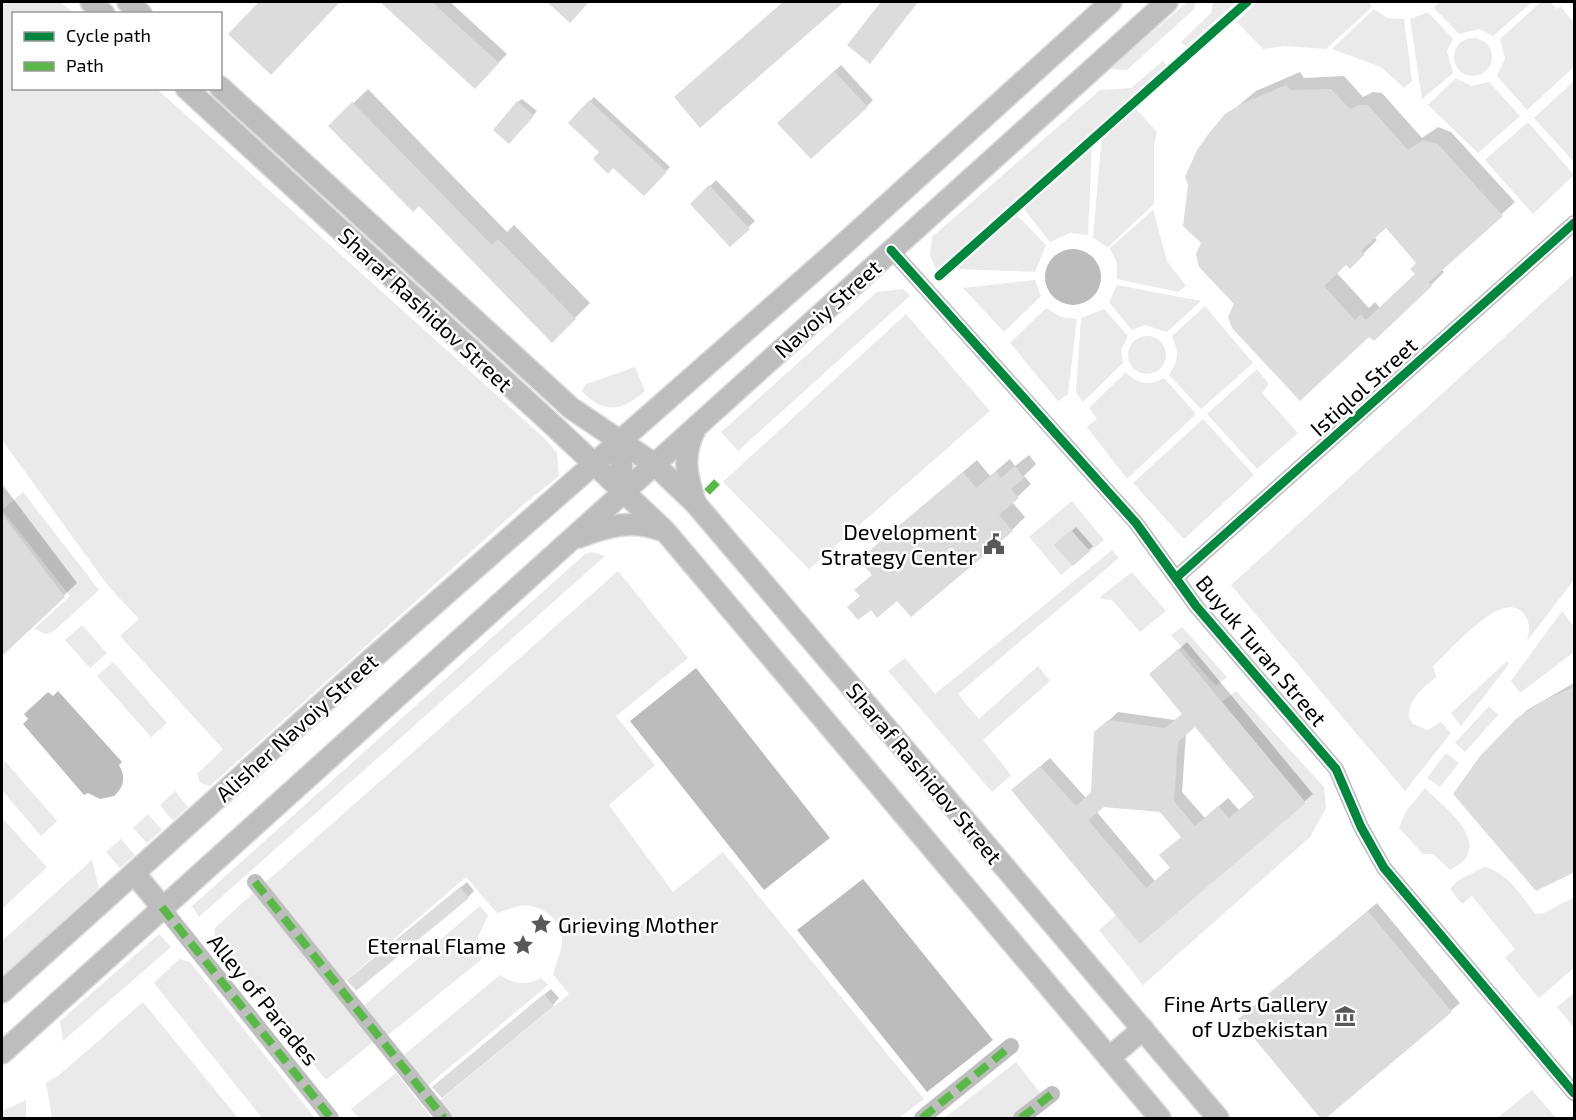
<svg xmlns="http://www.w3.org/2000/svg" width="1576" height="1120" font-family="'Exo 2',sans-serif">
	<rect width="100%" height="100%" fill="#fff"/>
	<!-- green -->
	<g fill="#eaeaea">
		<path d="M2,2H60L74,13L14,14V88L157,89L544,438L557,453L559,476L524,504L210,786L200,783L197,774L223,749L120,636L139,619L109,587L2,440Z"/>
		<path d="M1187,2H1195L1194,9L1127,70L1110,69Z"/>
		<path d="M1213,2H1236L1186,47L1181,42L1211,13Z"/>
		<path d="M1257,2H1369L1372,7L1326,49L1284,46L1263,49L1237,22Z"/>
		<path d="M1439,2H1532L1493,36L1479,29L1459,34L1434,8Z"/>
		<path d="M1541,2H1550L1557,9L1560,6L1574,23V67L1527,110L1497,76L1505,58L1500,39Z"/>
		<path d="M1374,9L1387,18L1404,19L1412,81L1404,88L1381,67L1332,49Z"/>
		<path d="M1428,12L1453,39L1447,51L1453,73L1422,99L1410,19Z"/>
		<circle cx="1473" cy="57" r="19"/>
		<path d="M1163,61L1168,67L937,272L930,255L932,237L1100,90L1131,88Z"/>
		<path d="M1456,78L1471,86L1489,82L1520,116L1478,153L1428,105Z"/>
		<path d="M1574,81V162L1534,118Z"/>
		<path d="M1134,107L1157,132L1154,146V204L1108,247L1093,238L1102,135Z"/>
		<path d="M1528,122L1574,175L1533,214L1485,160Z"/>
		<path d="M1092,142L1088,235L1070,233L1050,242L1024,209Z"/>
		<path d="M1153,210L1167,261L1186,286L1178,292L1117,279V263L1110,248Z"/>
		<path d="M1015,213L1046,245L1035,272L954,269Z"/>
		<path d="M1574,274V580L1527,641C1530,631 1531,619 1521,611C1499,592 1450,651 1433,666L1436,677C1423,688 1409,698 1409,717L1413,724L1428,730L1441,722L1451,733L1405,791L1231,585Z"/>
		<path d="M1035,280L1041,296L1004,332L963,288Z"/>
		<path d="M1117,285L1201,301L1167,332L1145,325L1132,330L1109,302Z"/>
		<path d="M903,289L910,296L738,451L721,432L877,292Z"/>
		<path d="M1205,306L1253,363L1201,409L1169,375C1179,360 1179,352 1172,336Z"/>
		<path d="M1046,308L1061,317L1077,319L1068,394L1058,401L1010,343Z"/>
		<path d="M1104,309L1128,336L1121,350L1123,363L1083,402L1076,392L1081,318Z"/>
		<path d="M906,314L990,411L809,569L723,482Z"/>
		<circle cx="1147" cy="355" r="19"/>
		<path d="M635,367L645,391C622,411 604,415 582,391L586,384Z"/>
		<path d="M1257,369L1269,384L1262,393L1298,433L1257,469L1207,414Z"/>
		<path d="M1126,372C1138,385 1149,386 1164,378L1196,414L1127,479L1087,427L1097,419L1089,408Z"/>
		<path d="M1203,419L1254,475L1184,539L1133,483Z"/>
		<path d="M23,492L99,590L54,631L46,634L34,629L70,596L2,510Z"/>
		<path d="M1072,501L1104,540L1061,575L1029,537Z"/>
		<path d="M1112,550L1119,558L958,694L979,719L1038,666L1050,681L983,740L1011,775L992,792L888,671L905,658L935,694Z"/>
		<path d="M592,552L605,556L199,917L192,906L585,554Z"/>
		<path d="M618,571L688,658L616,716L655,765L609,805L673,892L723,852L924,1099L899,1118H452L438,1102L569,994L553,974C556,963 563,949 562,937C560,918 539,903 520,906C512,907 504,911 497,913L466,877L344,982L265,883Z"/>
		<path d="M1132,572L1166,611L1140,632L1112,600L1101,599L1100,597Z"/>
		<path d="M1562,611L1574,627V652L1520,693L1511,681Z"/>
		<path d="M82,625L107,653L90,668L65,640Z"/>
		<path d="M1182,627L1227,677L1216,686L1171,635Z"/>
		<path d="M1507,661L1509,664L1461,726L1451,713Z"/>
		<path d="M113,662L167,723L151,737L97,676Z"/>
		<path d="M1236,691L1324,787L1326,808L1310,837L1143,985L1099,930L1116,915L1140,943L1306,803L1222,702Z"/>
		<path d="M1489,706L1498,715L1465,752L1455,743Z"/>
		<path d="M1446,753L1459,763L1440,787L1427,778Z"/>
		<path d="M4,760L57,821L41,836L2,790Z"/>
		<path d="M1425,788C1440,804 1484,835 1465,859C1461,864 1454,867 1450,870L1433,854H1423L1399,828L1406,811Z"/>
		<path d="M175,791L188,807L173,821L160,805Z"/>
		<path d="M148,814L162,830L147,843L133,828Z"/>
		<path d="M2,818L47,867L2,909Z"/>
		<path d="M121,839L135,855L120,868L106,852Z"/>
		<path d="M92,860L99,888L2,977V941Z"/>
		<path d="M1484,867C1507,872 1521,895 1535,914L1544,913L1574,897V968L1539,998L1505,958L1515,949L1472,896L1462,904L1450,889L1457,881Z"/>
		<path d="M253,893L374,1041L326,1080L214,940L215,928Z"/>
		<path d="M480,906L488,916L478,937L482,959L388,1035L364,1005Z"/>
		<path d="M159,934L171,947L63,1041L60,1021Z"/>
		<path d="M179,959L190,962L315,1118H262L154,983Z"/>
		<path d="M500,975C513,984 527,986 541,978L548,985L427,1086L404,1055Z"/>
		<path d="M1574,993V1028L1557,1007Z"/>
		<path d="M143,1002L238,1118H52L46,1082L58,1076Z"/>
		<path d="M1016,1062L1042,1095L1012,1118H944Z"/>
		<path d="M396,1073L432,1118H359L351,1109Z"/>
		<path d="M1532,1090L1556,1118H1497Z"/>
		<path d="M26,1100V1118H2V1111Z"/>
	</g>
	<!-- water -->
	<g fill="#bcbcbc">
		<circle cx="1073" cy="277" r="28"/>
		<path d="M696,668L830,838L764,890L630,721Z"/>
		<path d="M58,691L122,762L119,765C126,777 124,787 114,796L100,799L88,793L84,795L23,724L28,719L24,714L48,692L53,696Z"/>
		<path d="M863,879L993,1040L927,1092L797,930Z"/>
	</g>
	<!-- shadow -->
	<g fill="#0003" fill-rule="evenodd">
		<path d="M261,2H338L280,64L230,34Z"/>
		<path d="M383,2H450L507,54L475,87Z"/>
		<path d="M549,2H588L570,21Z"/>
		<path d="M784,2H842L700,126L684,89Z"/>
		<path d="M841,65L873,100L867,106L786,117Z"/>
		<path d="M1300,72L1304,78L1344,76L1363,97L1373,92L1382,93L1422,138L1438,127L1451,132L1515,202L1441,269L1444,272L1431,285L1369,335L1202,243L1185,225L1189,185L1227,115L1256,91ZM1386,226L1418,263L1417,274L1380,308L1375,302L1369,308L1336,272L1346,263L1350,267L1377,240L1374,237Z"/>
		<path d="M368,89L507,232L514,225L590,303L552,341L419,204L330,126Z"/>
		<path d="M594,97L670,167L644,194L570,123Z"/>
		<path d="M522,99L537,111L513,138L518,102Z"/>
		<path d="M716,180L755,221L730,245L692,204Z"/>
		<path d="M1029,455L1036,464L1024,476L1031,484L1012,502L1025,517L1012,530L897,599L871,607H849L861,595L873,574L861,560L874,547L977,460L990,476L1010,459L1015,466Z"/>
		<path d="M2,484L77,583L2,654Z"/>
		<path d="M1076,527L1093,546L1073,564L1056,545Z"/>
		<path d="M1187,642L1313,794L1140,941L1013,790L1050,758L1086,798L1093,792L1105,724L1118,712L1175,720L1183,713L1160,666ZM1195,725L1255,796L1239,810L1228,798L1205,818L1182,792L1186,733ZM1104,805L1160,810L1182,836L1171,867L1155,881L1096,811Z"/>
		<path d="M1574,683V870L1518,719L1527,710Z"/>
		<path d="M467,882L474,891L468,897L355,974Z"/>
		<path d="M1377,903L1460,1003L1323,1118L1249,1011Z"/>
		<path d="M551,989L559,998L553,1005L442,1096L441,1080Z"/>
	</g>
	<!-- building -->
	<g fill="#dcdcdc" fill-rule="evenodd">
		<path d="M259,2H340L271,75L228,34Z"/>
		<path d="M380,2H432L499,63L475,89Z"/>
		<path d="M547,2H589L570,23Z"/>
		<path d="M783,2H844L700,128L674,97Z"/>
		<path d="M881,2H918L870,64L847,45Z"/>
		<path d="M834,71L868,107L811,159L777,123Z"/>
		<path d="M1286,85L1291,90L1331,89L1350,109L1359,105H1368L1408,150L1423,140L1438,144L1503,216L1429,282L1432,286L1374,341L1369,337L1300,401L1232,328L1228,317L1234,304L1199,267L1196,254L1201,243L1183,226L1188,185L1185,177L1197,150L1210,132L1225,114L1241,104ZM1386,228L1416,263L1410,269L1415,274L1366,320L1361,314L1355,320L1324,286L1346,265L1350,269L1365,254L1361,251Z"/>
		<path d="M589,100L667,172L644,196L613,168L608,174L593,159L599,152L568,123Z"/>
		<path d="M517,101L534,116L509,144L493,130Z"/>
		<path d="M352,102L492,245L498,239L576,319L552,343L419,206L413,212L328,126Z"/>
		<path d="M709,185L750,229L730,247L690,204Z"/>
		<path d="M1015,466L1024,478L1011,489L1019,498L999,515L1013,531L911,617L897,601L877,618L871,610L858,620L847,607L860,596L854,590L872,575L859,560L963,472L976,488L996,471L1001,478Z"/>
		<path d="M2,514L65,597L2,656Z"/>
		<path d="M1071,530L1090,551L1073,566L1054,545Z"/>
		<path d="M1178,649L1306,803L1140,944L1011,790L1040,766L1076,806L1091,792L1094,732L1108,720L1165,728L1182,714L1149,674ZM1195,727L1254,797L1229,818L1218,806L1195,826L1174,801L1178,742ZM1104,807L1160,812L1181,837L1159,855L1170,868L1146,888L1088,820Z"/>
		<path d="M1575,686V872L1536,891L1453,794L1480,756L1517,718L1545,700Z"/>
		<path d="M460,887L469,898L356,991L347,980Z"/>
		<path d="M1368,911L1452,1012L1325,1119H1321L1238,1019Z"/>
		<path d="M544,994L554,1006L442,1098L432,1087Z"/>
	</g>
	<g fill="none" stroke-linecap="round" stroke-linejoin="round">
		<defs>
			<g id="major">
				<path d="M91,2L104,14"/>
				<path d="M128,2L141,14"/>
				<path d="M220,87L571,408L654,464L695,503L1218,1118"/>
				<path d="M186,88L554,426L665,531L1160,1118"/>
				<path d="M695,429C682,456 686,474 695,502"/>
				<path d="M620,440L623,492"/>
				<path d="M579,537C607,526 632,519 661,530"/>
				<path d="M134,873L162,907"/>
				<path d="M2,992L365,665L834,253L1111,2"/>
				<path d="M2,1053L1167,2"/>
				<path d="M1109,1058L1143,1029"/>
			</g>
		</defs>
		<!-- major casing -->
		<use href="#major" stroke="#dbdbdb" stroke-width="24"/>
		<!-- minor -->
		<g stroke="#bebebe" stroke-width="16">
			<path d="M891,250L1136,523L1196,606L1336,769L1361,827L1384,868L1574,1093"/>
			<path d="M1177,577L1574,223"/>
			<path d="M255,882L444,1118"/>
			<path d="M162,907L331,1118"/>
			<path d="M922,1118L1011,1046"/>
			<path d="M1021,1118L1052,1094"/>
		</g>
		<!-- major -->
		<use href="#major" stroke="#bdbdbd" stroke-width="21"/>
		<!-- quiet -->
		<g stroke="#58b947" stroke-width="8" stroke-dasharray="15 8" stroke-linecap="butt">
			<path d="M707,492L717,482"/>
			<path d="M255,882L444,1118"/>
			<path d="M162,907L331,1118"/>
			<path d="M922,1118L1011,1046"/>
			<path d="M1021,1118L1052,1094"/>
		</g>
		<defs>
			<g id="cycleway">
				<path d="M891,250L1136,523L1196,606L1336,769L1361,827L1384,868L1574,1093"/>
				<path d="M939,276L1247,2"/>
				<path d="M1177,577L1574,223"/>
			</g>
		</defs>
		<!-- cycleway casing -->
		<use href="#cycleway" stroke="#fff" stroke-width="13"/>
		<!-- cycleway -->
		<use href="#cycleway" stroke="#00873e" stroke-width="9"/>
	</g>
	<!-- icons -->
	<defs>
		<symbol id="civic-bare" viewBox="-9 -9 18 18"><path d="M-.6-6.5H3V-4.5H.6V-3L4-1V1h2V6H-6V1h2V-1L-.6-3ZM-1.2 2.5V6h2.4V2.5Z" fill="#595959" stroke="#fff" stroke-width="2.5" paint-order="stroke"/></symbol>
		<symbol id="sight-bare" viewBox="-9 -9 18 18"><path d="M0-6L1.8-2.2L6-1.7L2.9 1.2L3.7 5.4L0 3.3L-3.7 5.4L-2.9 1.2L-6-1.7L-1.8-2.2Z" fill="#595959" stroke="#fff" stroke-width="2.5" paint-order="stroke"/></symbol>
		<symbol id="museum-bare" viewBox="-9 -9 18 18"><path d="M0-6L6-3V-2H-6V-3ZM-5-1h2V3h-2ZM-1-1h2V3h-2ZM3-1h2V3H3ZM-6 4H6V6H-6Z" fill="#595959" stroke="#fff" stroke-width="2.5" paint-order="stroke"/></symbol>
	</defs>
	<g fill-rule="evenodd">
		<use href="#civic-bare" x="979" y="529" width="30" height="30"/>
		<use href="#sight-bare" x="526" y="909" width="30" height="30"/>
		<use href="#sight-bare" x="508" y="930" width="30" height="30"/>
		<use href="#museum-bare" x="1330" y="1001" width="30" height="30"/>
	</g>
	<g text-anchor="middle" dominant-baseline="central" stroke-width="5" stroke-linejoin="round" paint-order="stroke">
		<!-- street labels -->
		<g font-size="22" fill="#000" stroke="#fff">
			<text transform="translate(827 308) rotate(-42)">Navoiy Street</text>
			<text transform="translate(426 309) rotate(43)">Sharaf Rashidov Street</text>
			<text transform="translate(1363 386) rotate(-42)">Istiqlol Street</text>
			<text transform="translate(1262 650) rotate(50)">Buyuk Turan Street</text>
			<text transform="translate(296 727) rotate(-42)">Alisher Navoiy Street</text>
			<text transform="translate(925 773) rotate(50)">Sharaf Rashidov Street</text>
			<text transform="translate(264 999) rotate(51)">Alley of Parades</text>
		</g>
		<!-- poi labels -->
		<g font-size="22" fill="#000" stroke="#fff" text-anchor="end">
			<text x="977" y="531">Development<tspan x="977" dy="25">Strategy Center</tspan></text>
			<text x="558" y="924" text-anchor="start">Grieving Mother</text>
			<text x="506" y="945">Eternal Flame</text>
			<text x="1328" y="1003">Fine Arts Gallery<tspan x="1328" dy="25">of Uzbekistan</tspan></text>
		</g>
	</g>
	<!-- border -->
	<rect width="1576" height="1120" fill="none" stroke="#000000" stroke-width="6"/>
	<!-- legend -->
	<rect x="12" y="12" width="210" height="78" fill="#ffffff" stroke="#999999" stroke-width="1.5"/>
	<rect x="24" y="32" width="30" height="9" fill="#00873e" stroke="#999999" stroke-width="1.5"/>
	<text x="66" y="42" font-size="18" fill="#000000">Cycle path</text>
	<rect x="24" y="62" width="30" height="9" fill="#58b947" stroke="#999999" stroke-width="1.5"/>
	<text x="66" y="72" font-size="18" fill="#000000">Path</text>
</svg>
